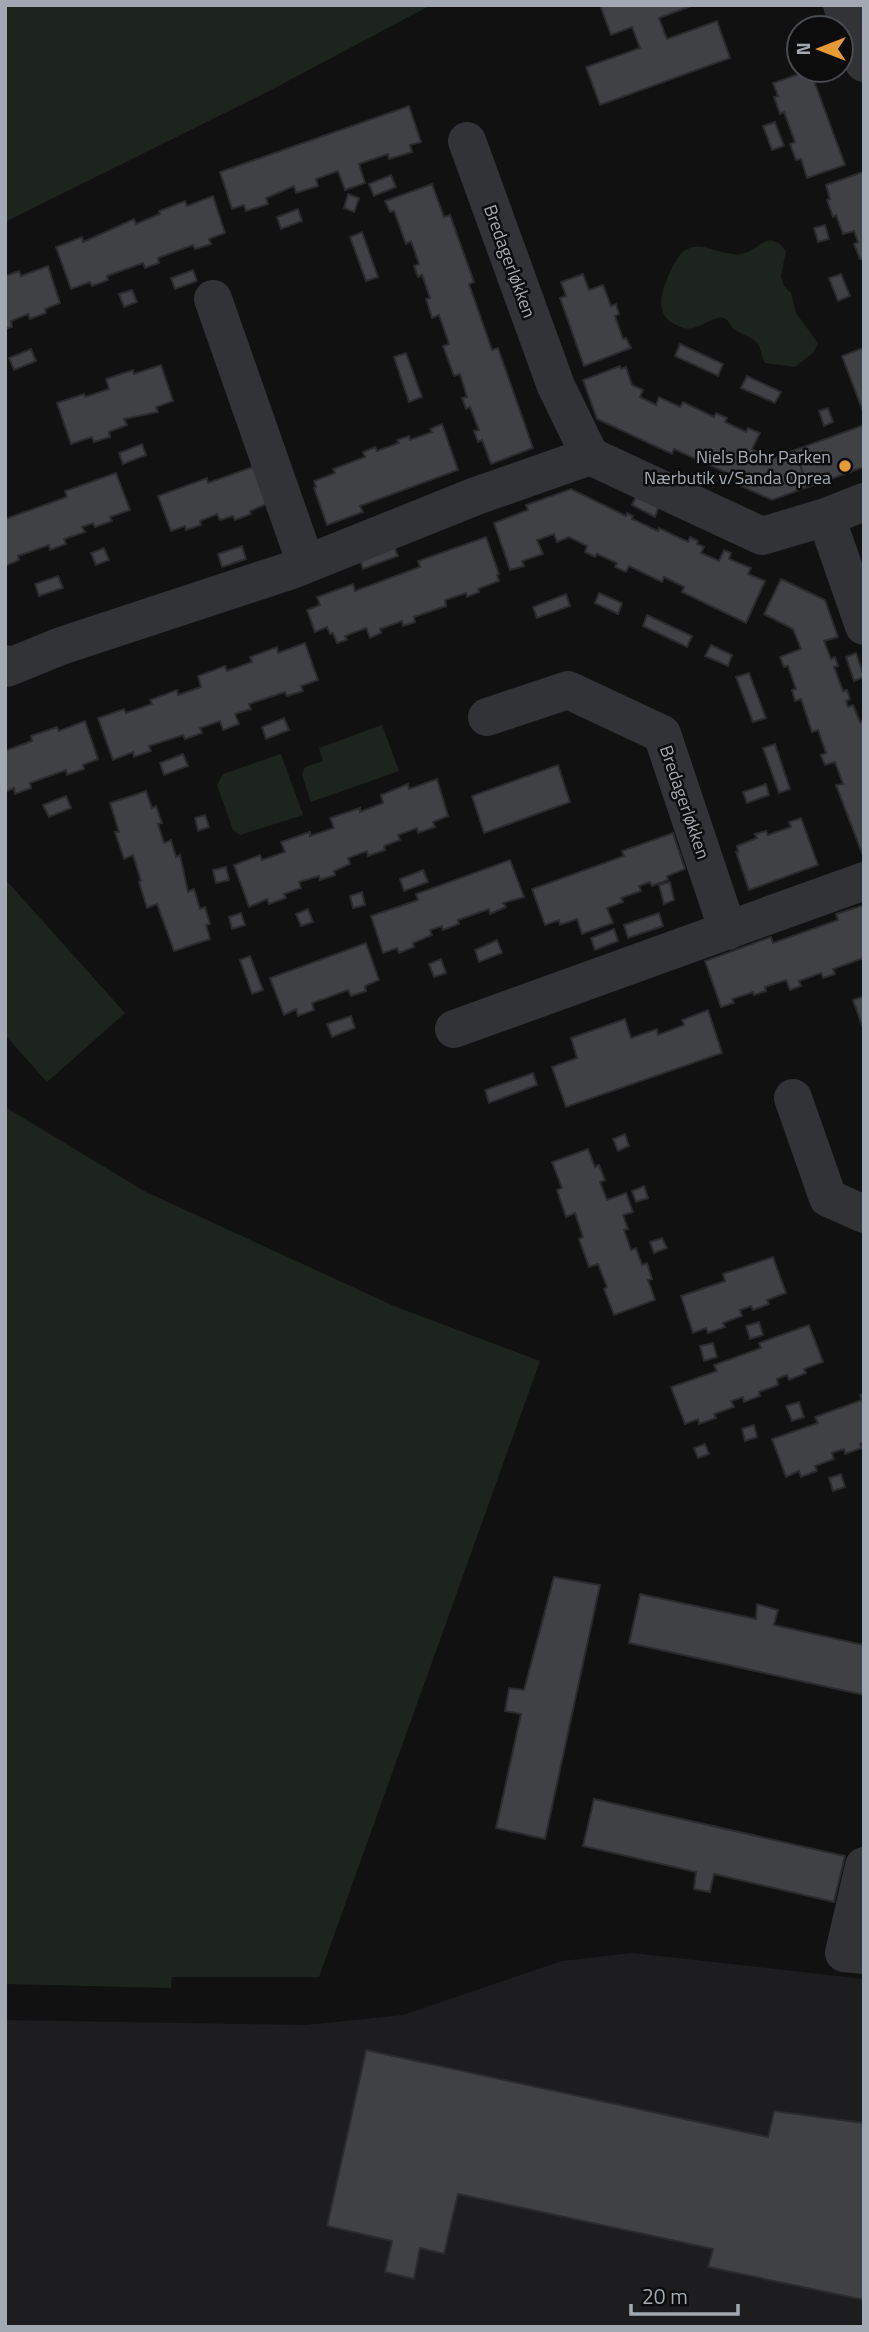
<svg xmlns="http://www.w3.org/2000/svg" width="869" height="2332" font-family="'Titillium Web',sans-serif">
	<rect width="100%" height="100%" fill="#111112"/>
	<!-- built -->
	<path fill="#1d1d1f" d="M632,1953L864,1979V2327H5V2020L306,2025L403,2015L562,1961Z"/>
	<!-- green -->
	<g fill="#1d241d">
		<path d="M5,5H431L271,90L5,222Z"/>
		<path d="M770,240L779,243L786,251L781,276L784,286L791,293L796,313L818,343L814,352L795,367L765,363C762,358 762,353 760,348C756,337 744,336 735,330C731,327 729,320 724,318C715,314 697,332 684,328C652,319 660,294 670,272C675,262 679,252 690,248C704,242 724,257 742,254C753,252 759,243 770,240Z"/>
		<path d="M382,725L399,771L311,802L302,775L305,767L323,761L319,748Z"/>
		<path d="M281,754L303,815L240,835L233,830L217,785L223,774Z"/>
		<path d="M5,879L125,1013L47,1082L5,1035Z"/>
		<path d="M5,1107L146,1192L394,1306L540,1361L319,1977H172L171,1988L5,1984Z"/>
	</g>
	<!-- building -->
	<g fill="#404145" stroke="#2b2b2e" stroke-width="2">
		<path d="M600,5H694L659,18L667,39L717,21L730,58L600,105L586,67L640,48L632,27L611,35Z"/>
		<path d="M810,70L845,165L807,178L801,159L796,160L790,144L795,142L784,112L780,114L774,97L778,96L773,83Z"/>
		<path d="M409,106L421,142L410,145L412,152L389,159L388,154L359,164L365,183L345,190L338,171L316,179L318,186L296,193L294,186L266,198L268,204L246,211L244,205L232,209L220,172Z"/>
		<path d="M775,122L784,146L772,150L763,126Z"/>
		<path d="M863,172L864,259H860L854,244L858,242L854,231L843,234L836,215L833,217L827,200L830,199L826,185Z"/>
		<path d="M391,175L396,187L374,196L369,184Z"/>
		<path d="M432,184L444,217L450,215L474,282L469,284L492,350L498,348L533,448L491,464L482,440L478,442L474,431L479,430L470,407L466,409L462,398L467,397L460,374L454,376L443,346L449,344L439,315L432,318L426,299L430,298L422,275L418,277L414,266L419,264L411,241L406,244L394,211L390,212L385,201Z"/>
		<path d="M348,194L359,198L354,212L344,208Z"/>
		<path d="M213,196L225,233L209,239L211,244L195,249L193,245L158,258L159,263L145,268L143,263L107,276L108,280L92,286L90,282L71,289L56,247L82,237L83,242L134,219L136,224L160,214L159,211L185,201L187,206Z"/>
		<path d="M298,209L302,221L281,229L277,217Z"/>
		<path d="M825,225L829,239L818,242L814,228Z"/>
		<path d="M362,232L378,277L366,281L350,237Z"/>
		<path d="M48,266L60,303L45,309L46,313L30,319L28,314L11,321L12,327L5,329V276L19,271L21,276Z"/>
		<path d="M193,270L197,281L175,289L171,278Z"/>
		<path d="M583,274L589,290L603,285L611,306L616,304L619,314L615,316L623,339L626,338L631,348L584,366L560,298L566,296L561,282Z"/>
		<path d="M841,274L850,296L838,301L829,278Z"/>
		<path d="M132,290L137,302L124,307L119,294Z"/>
		<path d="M680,344L723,364L718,376L675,356Z"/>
		<path d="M863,348L864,349V414L842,356Z"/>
		<path d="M31,349L36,361L14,370L9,358Z"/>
		<path d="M406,353L422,397L409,402L394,357Z"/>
		<path d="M161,365L173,401L156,407L158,412L124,419L127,425L109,432L110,437L94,442L92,437L71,444L57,403L84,394L85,397L109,389L106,379L133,370L134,374Z"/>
		<path d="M620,366L621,369L626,367L632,385L643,390L640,397L656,405L659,397L680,407L683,402L714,417L716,413L727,418L725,422L746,432L748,428L760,433L752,449L772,459L795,450L808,487L772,500L734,483L736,477L674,449L672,454L597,419L583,380Z"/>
		<path d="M747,376L781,392L775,403L741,388Z"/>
		<path d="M828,408L833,422L824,426L819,411Z"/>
		<path d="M442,424L458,470L360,506L363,512L327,525L314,488L316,487L314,481L335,473L333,469L365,457L363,452L375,447L377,451L399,443L397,440L409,436L410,440L432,432L430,429Z"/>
		<path d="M864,425V467L808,487L795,450Z"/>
		<path d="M142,444L146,455L123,464L119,453Z"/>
		<path d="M255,466L269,503L250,511L251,514L235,520L233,516L220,520L217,514L200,521L201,525L186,530L185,526L171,531L158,496L207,478L208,483Z"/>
		<path d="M116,473L130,510L110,517L112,521L95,527L93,523L82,527L85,532L64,539L66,544L50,550L49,545L18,556L19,560L5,566V519L67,497L65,491Z"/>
		<path d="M571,489L626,516L627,513L633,516L632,519L658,531L659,528L688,542L690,537L698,541L697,544L704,547L701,553L719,561L724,550L731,553L729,559L751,568L748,574L765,581L746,623L682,592L684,587L664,577L662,582L629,566L626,572L615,567L617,563L597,554L595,557L585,552L587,546L569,537L557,542L554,534L537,540L543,554L522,561L524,566L510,570L494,523L528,510L526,505Z"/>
		<path d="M637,494L659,505L655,517L632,505Z"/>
		<path d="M486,537L499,574L497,575L499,581L478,589L479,592L467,597L466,593L445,600L446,606L414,617L415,622L403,626L402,621L380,629L381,633L370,638L366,628L345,636L347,640L337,643L333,633L330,634L327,627L315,632L307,610L320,605L317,597L353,584L355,591L420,567L418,561Z"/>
		<path d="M393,544L398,556L363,569L359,556Z"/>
		<path d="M242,546L246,559L222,567L218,554Z"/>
		<path d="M104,548L109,560L96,565L91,553Z"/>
		<path d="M58,576L63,588L39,596L35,584Z"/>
		<path d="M781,579L825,600L838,637L824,641L831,659L835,657L838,666L834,667L843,691L847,690L850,699L846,701L848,707L853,705L860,722L864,720V852L862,853L836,785L843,784L835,762L825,765L821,755L826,753L818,730L812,732L801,699L795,701L792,690L796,689L788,666L784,667L780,657L801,649L793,629L764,614Z"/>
		<path d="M599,593L622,603L618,614L595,603Z"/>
		<path d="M566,594L570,606L537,618L533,607Z"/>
		<path d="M647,615L692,636L687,647L643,626Z"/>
		<path d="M305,643L318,680L301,686L303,691L287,696L285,692L249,704L251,709L235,714L239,724L223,730L220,721L200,728L202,733L185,739L183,735L149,746L151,751L134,757L133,752L113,760L98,718L124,709L126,713L152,704L150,700L177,690L178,695L201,687L198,676L225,666L227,671L252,662L250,657L277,647L278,653Z"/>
		<path d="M711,645L732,655L728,666L705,656Z"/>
		<path d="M856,653L864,677L854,681L846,657Z"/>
		<path d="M749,673L766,718L753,722L736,677Z"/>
		<path d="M284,718L289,730L266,739L262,727Z"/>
		<path d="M85,721L98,759L83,765L84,769L67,775L66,770L30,783L31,788L15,794L14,788L5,792V745L7,750L32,741L31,736L57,727L59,731Z"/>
		<path d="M775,744L790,789L779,793L763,748Z"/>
		<path d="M183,754L188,766L164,775L160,763Z"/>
		<path d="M558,765L570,802L484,833L472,796Z"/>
		<path d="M437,779L448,816L433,822L435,827L418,833L417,828L398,835L400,840L384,846L385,850L368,856L367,851L348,858L350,864L334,871L335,875L320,880L319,876L299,882L301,888L284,894L286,898L269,904L267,899L249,907L234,865L260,855L262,860L285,852L281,842L310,832V836L334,828L330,818L360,808V812L383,803L381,795L408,784L409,789Z"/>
		<path d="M766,784L769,795L747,803L743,792Z"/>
		<path d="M146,791L152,808L156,806L162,823L158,824L164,843L171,840L176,857L180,855L188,892L194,889L200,909L205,907L210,924L206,925L210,939L174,951L157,904L147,908L139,882L141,881L133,855L124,859L115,832H119L110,803Z"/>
		<path d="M66,796L71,808L49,817L43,805Z"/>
		<path d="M205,815L209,827L198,831L195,818Z"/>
		<path d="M801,818L818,865L749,890L736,852H738L737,846L757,838L755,834L766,831L768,835L791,827L789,822Z"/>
		<path d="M673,833L685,869L667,876L668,880L652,886L650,882L639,886L641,891L621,898L623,902L607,908L613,923L582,934L577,919L560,925L559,920L545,925L532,889L624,856L622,851Z"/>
		<path d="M510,860L524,897L503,903L506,907L490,914L489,909L458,920L459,924L443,930L442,926L430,930L432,935L413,943L414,947L399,953L397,948L383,953L371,916L418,900L416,894Z"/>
		<path d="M226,867L229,880L216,883L213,870Z"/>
		<path d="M423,870L428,882L404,891L400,879Z"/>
		<path d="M670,882L674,900L664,904L659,885Z"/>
		<path d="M362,892L365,905L353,908L350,896Z"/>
		<path d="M864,905V958L833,969L835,974L823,978L821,973L799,981L801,986L790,990L786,980L765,987L766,991L754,995L753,992L732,999L734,1003L721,1007L705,961L771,937L773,943L838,920L836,914Z"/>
		<path d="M308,909L313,922L301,926L296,914Z"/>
		<path d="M241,913L245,925L232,929L229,917Z"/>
		<path d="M659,913L663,926L628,938L624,925Z"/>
		<path d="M614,929L618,941L595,950L591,938Z"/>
		<path d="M497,940L502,953L479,962L475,950Z"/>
		<path d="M366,943L379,980L365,986L366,991L351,996L348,990L312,1003L314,1010L298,1016L296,1009L284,1015L270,978Z"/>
		<path d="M250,956L263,990L252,994L240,960Z"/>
		<path d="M441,959L446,973L434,977L429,964Z"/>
		<path d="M864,996V1031L853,1000Z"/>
		<path d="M708,1010L722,1053L566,1107L552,1067L577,1058L571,1038L625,1019L631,1038L657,1029L658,1035L684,1025L682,1020Z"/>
		<path d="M351,1016L355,1028L332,1037L327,1024Z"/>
		<path d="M533,1073L537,1085L489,1103L485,1090Z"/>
		<path d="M625,1134L629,1146L618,1151L613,1139Z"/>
		<path d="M588,1149L595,1167L599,1165L605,1180L600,1182L607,1200L626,1193L633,1212L623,1215L628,1229L624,1230L631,1250L636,1248L642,1265L647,1263L652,1279L648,1280L655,1300L614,1315L604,1289L607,1287L598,1264L589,1267L579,1239L583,1237L575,1213L566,1217L557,1190L562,1188L552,1162Z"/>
		<path d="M644,1186L648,1198L636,1202L632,1191Z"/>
		<path d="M662,1238L667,1248L654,1253L650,1242Z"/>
		<path d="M773,1257L786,1293L767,1300L769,1304L753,1310L751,1306L740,1310L742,1316L723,1323L725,1327L708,1333L706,1328L693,1333L681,1296L725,1281L723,1274Z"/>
		<path d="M759,1322L763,1335L750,1339L746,1326Z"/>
		<path d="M809,1325L823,1362L804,1369L806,1373L789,1380L787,1375L777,1379L778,1385L759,1392L760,1396L744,1402L743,1397L731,1401L734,1407L714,1414L716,1418L699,1424L698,1419L685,1424L671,1387L717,1371L714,1365L761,1348L759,1343Z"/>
		<path d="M713,1343L717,1357L704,1361L700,1346Z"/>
		<path d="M864,1394V1442L860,1444L862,1448L845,1454L844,1449L832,1453L834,1459L815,1466L817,1471L801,1477L799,1471L786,1477L772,1439L818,1423L815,1417L862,1400L860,1395Z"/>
		<path d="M799,1402L804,1417L792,1421L786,1406Z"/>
		<path d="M754,1425L757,1437L745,1441L742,1429Z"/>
		<path d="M705,1444L709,1454L698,1458L694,1448Z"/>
		<path d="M841,1474L845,1487L833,1491L829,1478Z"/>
		<path d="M554,1577L600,1585L545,1839L496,1828L521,1714L505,1711L509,1688L524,1690Z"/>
		<path d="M640,1594L756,1619L757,1604L778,1610L774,1625L864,1645V1695L629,1643Z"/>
		<path d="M594,1799L845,1856L834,1902L714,1874L710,1892L694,1889L696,1872L583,1846Z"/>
		<path d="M366,2050L768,2137L774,2111L864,2123V2300L708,2267L713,2249L458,2194L444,2254L420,2248L414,2279L385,2272L392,2241L327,2226Z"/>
	</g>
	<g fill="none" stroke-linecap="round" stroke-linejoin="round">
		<!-- street -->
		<g stroke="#323337" stroke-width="38">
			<path d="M842,5L864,63"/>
			<path d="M467,141L556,386L590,456"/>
			<path d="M213,299L306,564"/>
			<path d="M826,517L864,626"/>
			<path d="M5,664L7,668L61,646L289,571L476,496L590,456L762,536L826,517L864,502"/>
			<path d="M487,717L568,690L662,734L728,931"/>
			<path d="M454,1029L864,881"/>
			<path d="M793,1098L828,1198L864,1214"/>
			<path d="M864,1866L844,1953L864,1955"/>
		</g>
	</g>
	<!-- markers -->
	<circle fill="#e59a35" stroke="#0c0c0d" stroke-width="2.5" cx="845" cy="466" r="7"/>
	<g text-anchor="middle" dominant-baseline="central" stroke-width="5" stroke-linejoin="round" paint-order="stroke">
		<!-- street labels -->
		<g font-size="18" fill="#a3a9b2" stroke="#0c0c0d">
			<text transform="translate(510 261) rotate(70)">Bredagerløkken</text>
			<text transform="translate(685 802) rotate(71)">Bredagerløkken</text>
		</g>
		<!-- poi labels -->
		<g font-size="18" fill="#a3a9b2" stroke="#0c0c0d" text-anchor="end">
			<text x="831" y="456">Niels Bohr Parken<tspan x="831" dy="21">Nærbutik v/Sanda Oprea</tspan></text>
		</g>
	</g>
	<!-- border -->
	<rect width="869" height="2332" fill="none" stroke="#a3a9b2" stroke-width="14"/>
	<!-- north arrow -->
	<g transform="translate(820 49) rotate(270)"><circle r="33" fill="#0c0c0d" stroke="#484b4f" stroke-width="2"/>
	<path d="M0-5L12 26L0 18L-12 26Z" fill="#e59a35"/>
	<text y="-10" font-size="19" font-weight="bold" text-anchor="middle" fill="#a3a9b2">N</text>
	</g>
	<!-- scale -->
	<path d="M631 2304v10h107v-10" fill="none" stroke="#a3a9b2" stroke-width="3.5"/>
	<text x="642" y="2304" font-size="21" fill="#a3a9b2" stroke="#0c0c0d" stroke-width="5" paint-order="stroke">20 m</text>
</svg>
